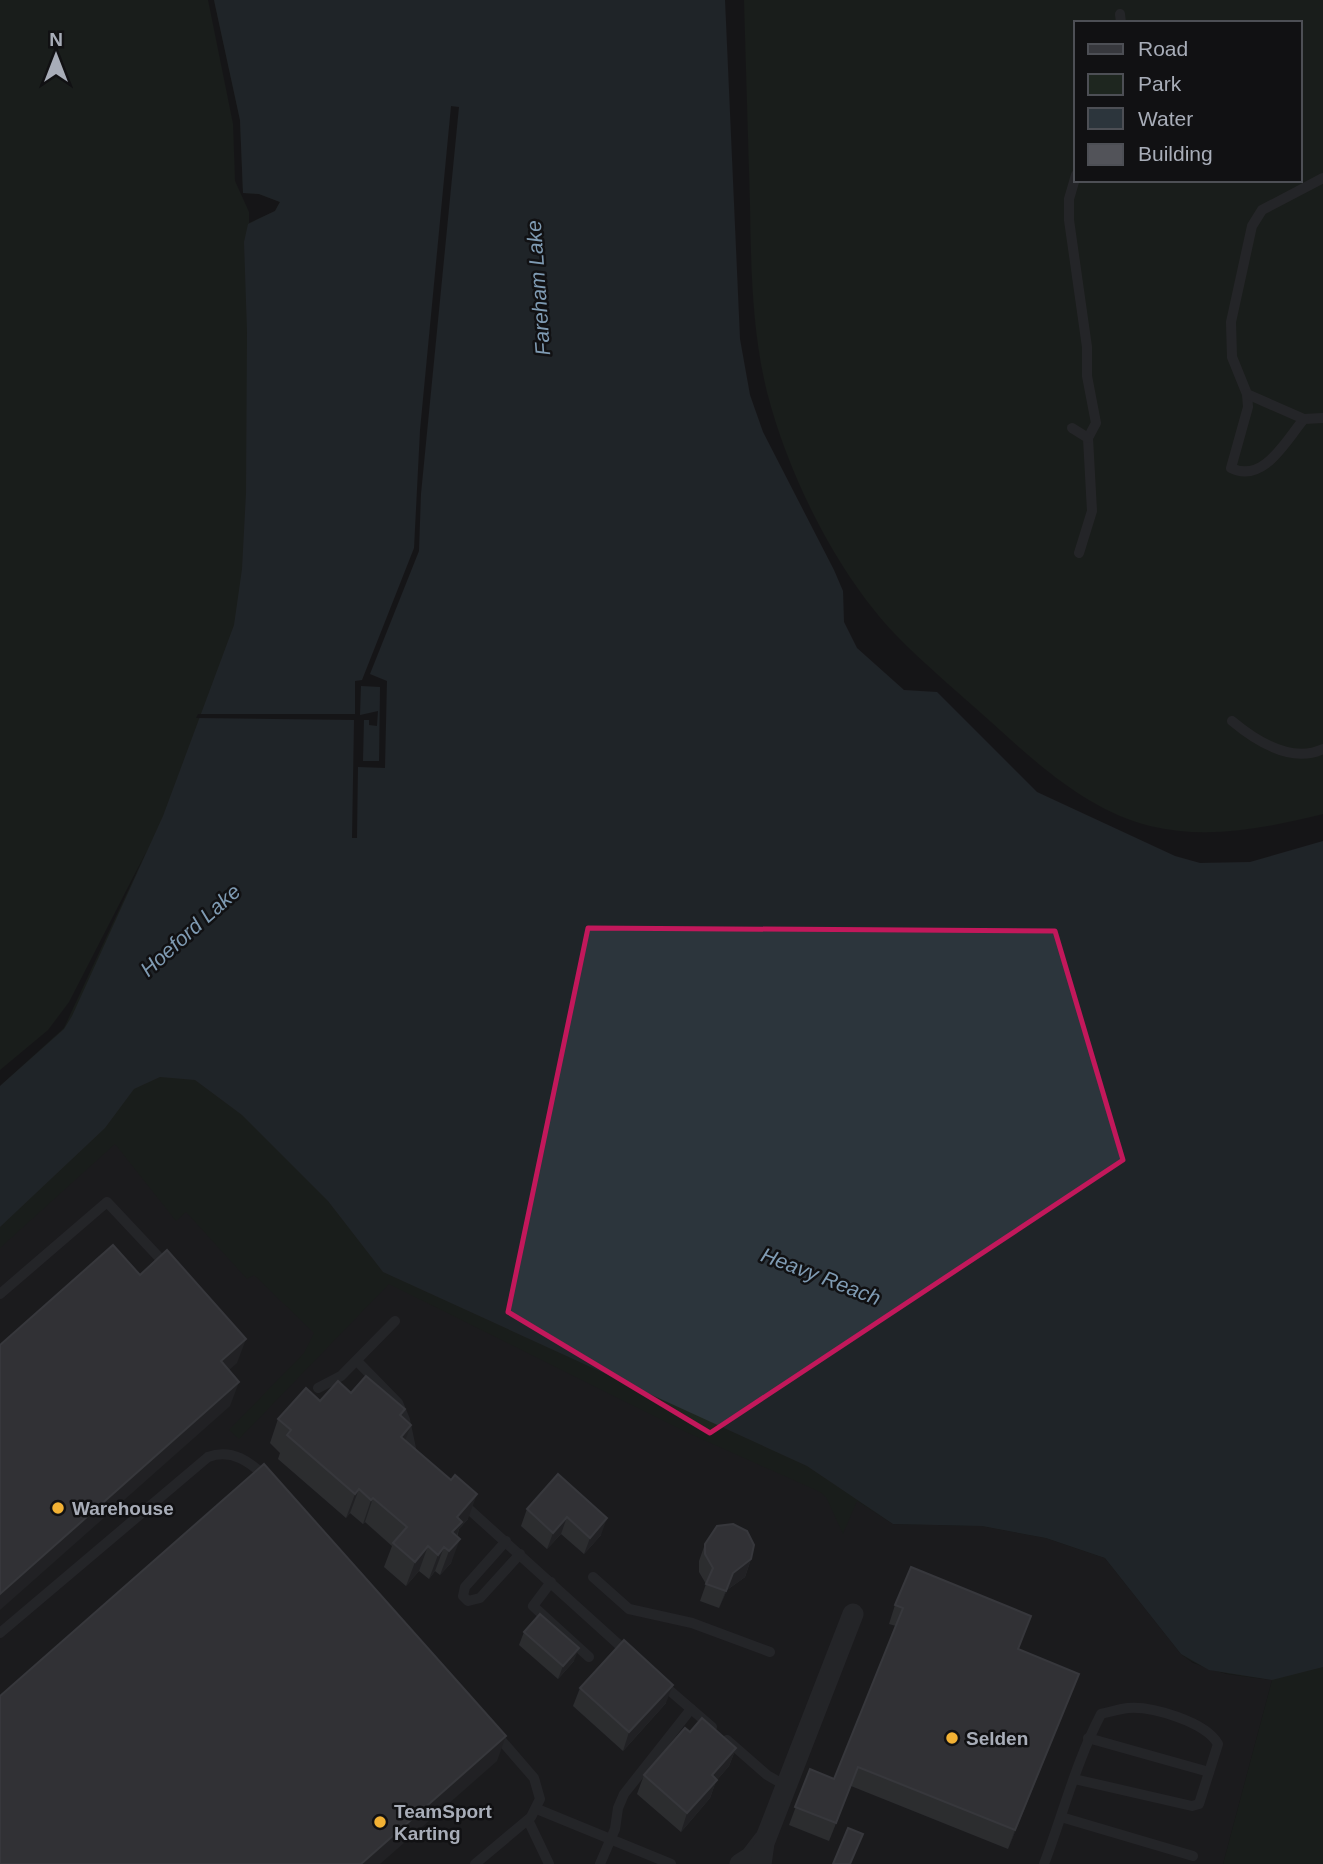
<svg xmlns="http://www.w3.org/2000/svg" width="1323" height="1864" font-family="Helvetica,sans-serif">
	<rect width="100%" height="100%" fill="#161618"/>
	<!-- built -->
	<path fill="#222225" d="M105,1128L807,1466L893,1524L982,1526L1046,1538L1105,1558L1181,1654L1193,1663L1226,1674L1272,1680L1223,1864H0V1227Z"/>
	<!-- green -->
	<g fill="#1e261f" fill-rule="evenodd">
		<path d="M0,0H208L233,124L235,181L249,212V223L275,211L280,202L259,194L243,193L240,120L214,0L298,170L1323,1394V1864H1223L1272,1680C1240,1675 1208,1675 1181,1654L1105,1558L1046,1538L982,1526L893,1524L857,1501L843,1534L826,1497L820,1492L686,1432L389,1284L239,1439L229,1430L304,1353L314,1333L254,1275L247,1279L186,1212L176,1221L115,1144L0,1248V1086L64,1028L146,852L69,1002L48,1030L0,1070Z"/>
		<path d="M744,0H1323V814C1265,828 1209,840 1150,826C1087,810 1036,763 990,721C958,692 924,664 895,634C836,572 788,474 767,392C752,331 751,267 750,205C748,137 746,68 744,0ZM1076,23H1300V180H1076Z"/>
	</g>
	<!-- water -->
	<path fill="#2c353c" d="M214,0H725L740,339L750,395L763,432L834,570L843,591L844,622L857,648L904,690L937,692L1037,792L1175,856L1200,863L1250,862L1323,841V1667L1272,1680L1209,1670L1181,1654L1105,1558L1046,1538L982,1526L893,1524L807,1466L383,1272L328,1201L242,1115L195,1080L160,1077L134,1089L105,1128L0,1227V1086L64,1029L72,1016L163,816L234,625L242,569L246,493L247,331L244,242L248,224L275,211L280,202L259,194L243,193L240,120Z"/>
	<!-- pier -->
	<path fill="#161618" fill-rule="evenodd" d="M451,106L459,107L421,494L419,551L370,674L387,681L385,768L358,767L357,838H352L354,720L196,718L198,714H355V681L362,680L414,548L420,430ZM361,686L380,687L379,761H363L364,720H369V725L377,726L378,711L360,715Z"/>
	<g fill="none" stroke-linecap="round" stroke-linejoin="round">
		<!-- lane -->
		<g stroke="#37383d" stroke-width="10">
			<path d="M1120,14L1121,23"/>
			<path d="M1076,175L1069,199V220L1087,347V376L1096,423L1088,438L1092,511L1079,553"/>
			<path d="M1323,178L1262,210L1252,226L1231,322L1232,357L1247,394L1248,407L1231,468C1264,484 1286,440 1304,419L1323,418"/>
			<path d="M1247,394L1304,419"/>
			<path d="M1072,428L1088,438"/>
			<path d="M1232,721C1256,741 1291,764 1323,749"/>
			<path d="M0,1294L107,1202L169,1268"/>
			<path d="M357,1361L398,1403L405,1420L413,1458"/>
			<path d="M318,1388L341,1376L395,1321"/>
			<path d="M461,1502L628,1653"/>
			<path d="M506,1541L465,1587L463,1596L468,1601L480,1598L520,1554"/>
			<path d="M593,1577L629,1609L692,1623L770,1652"/>
			<path d="M551,1582L533,1606L589,1657"/>
			<path d="M0,1633L208,1457C232,1448 250,1462 267,1478"/>
			<path d="M661,1683L712,1727"/>
			<path d="M1088,1738L1209,1772"/>
			<path d="M727,1740L767,1775L786,1786"/>
			<path d="M537,1809L671,1864"/>
			<path d="M1061,1817L1193,1856"/>
			<path d="M528,1820L549,1864"/>
			<path d="M475,1864L531,1817L540,1799L534,1778L495,1733"/>
			<path d="M600,1864L615,1829L618,1808L624,1794L691,1709"/>
			<path d="M1044,1864C1063,1814 1076,1762 1101,1714C1110,1712 1119,1709 1128,1708C1152,1706 1206,1722 1218,1744L1199,1804L1192,1806L1074,1779"/>
		</g>
		<!-- street -->
		<g stroke="#37383d" stroke-width="21">
			<path d="M740,1864L751,1857L764,1840"/>
			<path d="M761,1864L764,1843L853,1614"/>
		</g>
	</g>
	<!-- wall -->
	<g fill="#47494d">
		<path d="M351,1393L402,1417L405,1441L468,1519L459,1529L451,1563L440,1575L435,1571L429,1579L419,1571L406,1586L384,1567L392,1546L365,1522L363,1524L350,1513L346,1518L278,1459L280,1453L270,1443L278,1419L320,1401Z"/>
		<path d="M558,1474L601,1535L584,1554L561,1534L547,1549L521,1526L527,1509Z"/>
		<path d="M705,1544L751,1559L745,1577L727,1590L719,1608L700,1601L706,1584L699,1572V1561Z"/>
		<path d="M895,1605L1019,1649L1072,1692L1008,1849L851,1786L829,1841L789,1825L810,1769L834,1779L896,1626L889,1624Z"/>
		<path d="M524,1632L574,1661L558,1679L519,1645Z"/>
		<path d="M580,1688L666,1703L623,1751L573,1706Z"/>
		<path d="M690,1732L736,1748L729,1766L716,1781L710,1798L681,1832L637,1794L644,1775Z"/>
	</g>
	<!-- shaded-wall -->
	<g fill="#2f3033">
		<path d="M246,1339L237,1363L212,1385L221,1361Z"/>
		<path d="M239,1382L230,1406L0,1610V1594Z"/>
		<path d="M411,1425L402,1449L401,1437Z"/>
		<path d="M359,1489L350,1513L346,1518L355,1494Z"/>
		<path d="M477,1494L468,1519L459,1529L453,1546L446,1549L457,1517Z"/>
		<path d="M373,1498L365,1522L363,1524L371,1500Z"/>
		<path d="M567,1517L561,1534L547,1549L553,1533Z"/>
		<path d="M607,1518L601,1535L584,1554L590,1538Z"/>
		<path d="M460,1539L451,1563L440,1575L449,1551Z"/>
		<path d="M428,1546L419,1571L406,1586L415,1562Z"/>
		<path d="M444,1547L435,1571L429,1579L438,1555Z"/>
		<path d="M751,1559L745,1577L727,1590L719,1608L733,1573Z"/>
		<path d="M579,1648L574,1661L558,1679L563,1666Z"/>
		<path d="M1079,1674L1072,1692L1008,1849L1015,1830Z"/>
		<path d="M673,1685L666,1703L623,1751L629,1732Z"/>
		<path d="M506,1736L497,1761L380,1864H361Z"/>
		<path d="M736,1748L729,1766L716,1781L710,1798L681,1832L687,1813L712,1775Z"/>
	</g>
	<!-- building -->
	<g fill="#525359" stroke="#5f6168" stroke-width="2">
		<path d="M113,1245L140,1275L167,1250L246,1339L221,1361L239,1382L0,1594V1345Z"/>
		<path d="M366,1376L405,1409L400,1415L411,1425L401,1437L451,1480L455,1475L477,1494L457,1517L462,1522L452,1532L460,1539L449,1551L444,1547L438,1555L428,1546L415,1562L393,1543L407,1527L373,1498L371,1500L359,1489L355,1494L287,1435L291,1430L278,1419L306,1388L320,1401L338,1381L351,1393Z"/>
		<path d="M264,1464L506,1736L361,1864H0V1696Z"/>
		<path d="M558,1474L607,1518L590,1538L567,1517L553,1533L527,1509Z"/>
		<path d="M733,1524L747,1531L754,1545L751,1559L733,1573L726,1591L706,1584L713,1568L705,1554V1544L717,1526Z"/>
		<path d="M911,1567L1031,1616L1018,1649L1079,1674L1015,1830L858,1767L836,1823L795,1807L810,1769L834,1779L903,1608L895,1605Z"/>
		<path d="M540,1614L579,1648L563,1666L524,1632Z"/>
		<path d="M624,1640L673,1685L629,1732L580,1688Z"/>
		<path d="M702,1718L736,1748L712,1775L717,1780L687,1813L644,1775L685,1728L690,1732Z"/>
		<path d="M848,1828L863,1834L850,1864H833Z"/>
	</g>
	<!-- marked area -->
	<path d="M0 0H1323V1864H0ZM588,928L1055,931L1123,1160L710,1433L508,1312Z" fill="#161618" fill-opacity=".55" fill-rule="evenodd"/>
	<path fill="none" stroke="#c2185b" stroke-width="5" stroke-linejoin="round" d="M588,928L1055,931L1123,1160L710,1433L508,1312Z"/>
	<!-- markers -->
	<g fill="#f2b134" stroke="#111113" stroke-width="2.5">
		<circle cx="58" cy="1508" r="7"/>
		<circle cx="952" cy="1738" r="7"/>
		<circle cx="380" cy="1822" r="7"/>
	</g>
	<g text-anchor="middle" dominant-baseline="central" stroke-width="5" stroke-linejoin="round" paint-order="stroke">
		<!-- poi labels -->
		<g font-size="19" font-weight="bold" fill="#a8adb8" stroke="#111113" text-anchor="start">
			<text x="72" y="1508">Warehouse</text>
			<text x="966" y="1738">Selden</text>
			<text x="394" y="1811">TeamSport<tspan x="394" dy="22">Karting</tspan></text>
		</g>
		<!-- water labels -->
		<g font-size="21" font-style="italic" fill="#7f9bb3" stroke="#111113">
			<text transform="translate(538 288) rotate(-94)">Fareham Lake</text>
			<text transform="translate(190 930) rotate(-42)">Hoeford Lake</text>
			<text transform="translate(821 1276) rotate(21)">Heavy Reach</text>
		</g>
	</g>
	<!-- legend -->
	<rect x="1074" y="21" width="228" height="161" fill="#111113" stroke="#4d4f55" stroke-width="2"/>
	<rect x="1088" y="44" width="35" height="10" fill="#37383d" stroke="#4d4f55" stroke-width="2"/>
	<text x="1138" y="56" font-size="21" fill="#a8adb8">Road</text>
	<rect x="1088" y="74" width="35" height="21" fill="#1e261f" stroke="#4d4f55" stroke-width="2"/>
	<text x="1138" y="91" font-size="21" fill="#a8adb8">Park</text>
	<rect x="1088" y="108" width="35" height="21" fill="#2c353c" stroke="#4d4f55" stroke-width="2"/>
	<text x="1138" y="126" font-size="21" fill="#a8adb8">Water</text>
	<rect x="1088" y="144" width="35" height="21" fill="#525359" stroke="#4d4f55" stroke-width="2"/>
	<text x="1138" y="161" font-size="21" fill="#a8adb8">Building</text>
	<!-- north arrow -->
	<g transform="translate(56 56)" stroke="#111113" stroke-width="5" paint-order="stroke">
	<path d="M0-5L12 26L0 18L-12 26Z" fill="#a8adb8"/>
	<text y="-10" font-size="19" font-weight="bold" text-anchor="middle" fill="#a8adb8">N</text>
	</g>
</svg>
